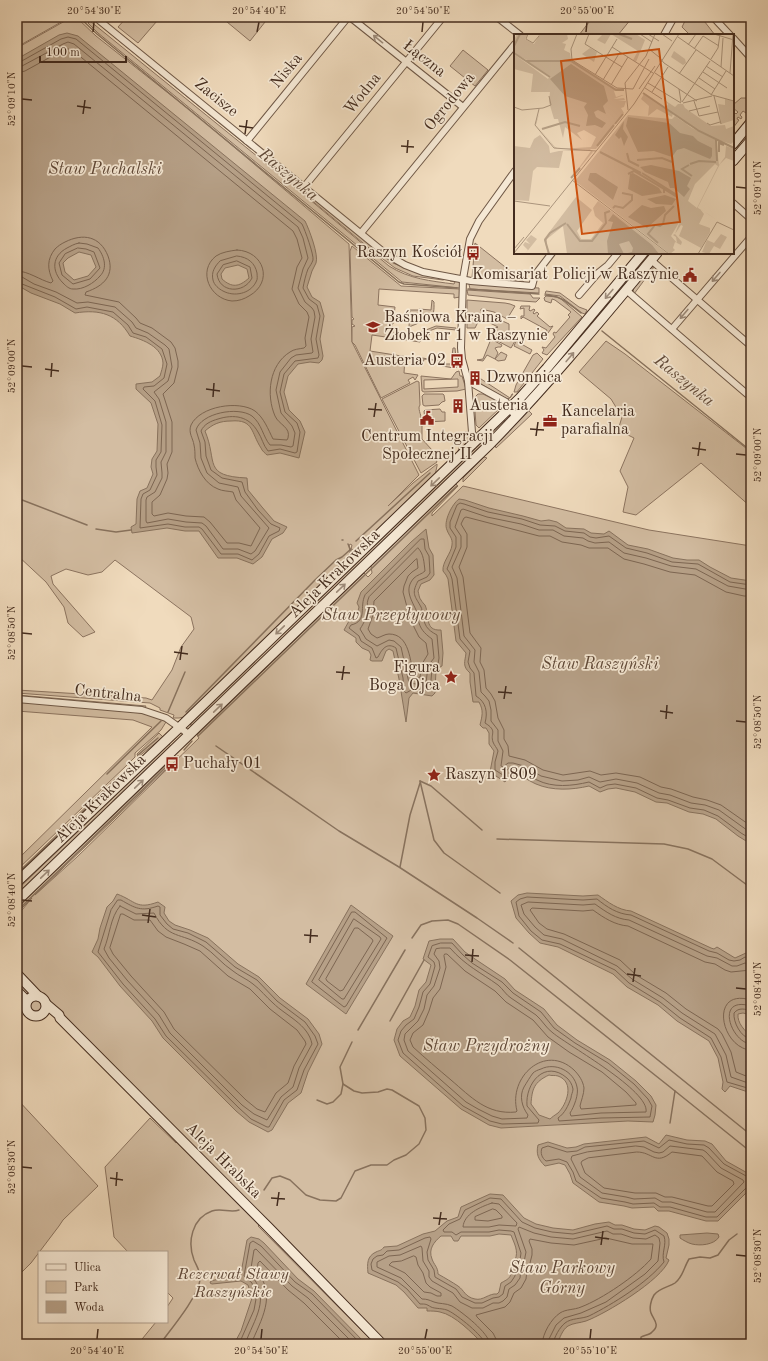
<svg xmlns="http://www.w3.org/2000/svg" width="768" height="1361" font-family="'Old Standard TT',serif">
	<rect width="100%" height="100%" fill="#f0dbbd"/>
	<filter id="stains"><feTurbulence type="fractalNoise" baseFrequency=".005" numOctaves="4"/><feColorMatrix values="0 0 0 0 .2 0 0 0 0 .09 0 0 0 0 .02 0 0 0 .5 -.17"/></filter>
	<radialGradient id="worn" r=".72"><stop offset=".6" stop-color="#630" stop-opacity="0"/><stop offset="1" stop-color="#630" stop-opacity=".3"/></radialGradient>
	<!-- green -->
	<g fill="#d3bda2" stroke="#8c7460" fill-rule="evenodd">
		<path d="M17,17H70L17,47Z"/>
		<path d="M72,17H76L96,36L196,115L349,244L352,342L419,475L388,506L413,483L437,464V466L435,475L356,551L351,549L352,545L350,544L349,546L350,552L348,559L184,717L179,718H173L174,715L160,710V708L150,703L17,693V690L146,698L152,700L172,670L181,647L194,629L191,617L115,560L102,572L88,575L66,569L51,576L53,584L95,632L83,637L68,623L64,607L46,582L17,555V48Z"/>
		<path d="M90,17H91L252,148L251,149Z"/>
		<path d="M127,17H152L157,21L138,43L118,27Z"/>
		<path d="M221,17H269L250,41Z"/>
		<path d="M593,17H628L631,19L618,35H579Z"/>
		<path d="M687,17H701L715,35H687L688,33L682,27Z"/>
		<path d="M90,21L284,178L389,266C409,279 431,281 454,284L455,282L450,281L449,279L457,280L460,284V288L402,282L98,33L88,23Z"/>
		<path d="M463,50L488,70L475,86L450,66Z"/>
		<path d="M741,98H747L751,101V107L746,113L743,111L740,115L742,117L741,119L738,117L737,119L739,120L733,128V111L736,114L738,112L733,108V105Z"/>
		<path d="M286,176L393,263L415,272L446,279L443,280L413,276L395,268L375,253L297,188L285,177Z"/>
		<path d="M475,243L524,282L472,278Z"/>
		<path d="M352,246L401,286L460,289V297L454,298V294L379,289L378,305L395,307L393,324H391L393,329V336H411L436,326L456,328V330L437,328L429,331L430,334L424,338H421L420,342L372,335L370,351L414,358L415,360L420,361L422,358L436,360V357H440V365H439V361L424,359L423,364L412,362V358H405L404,373L418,375L415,380L413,377L408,380L410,383L381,398L355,345L352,342V327L355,326L352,324V320L354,319L352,317L350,251Z"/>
		<path d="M648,253H653L527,402L525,399Z"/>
		<path d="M652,267H654L634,294L633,288Z"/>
		<path d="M469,284L539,288V293L470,289Z"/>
		<path d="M467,290L530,294L533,298H540L536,302C513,301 491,297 468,295Z"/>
		<path d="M546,291L560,293L579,307L587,310L585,314L582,313L560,296L545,294Z"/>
		<path d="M546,296L557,297L561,299L582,317L547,355L542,353L544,350L542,347L546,348L555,337L553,334L554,332L556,333L570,317L568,315L571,312L555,300L552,299L551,303L545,301L544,298Z"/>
		<path d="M432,300L434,302C434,309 435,316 427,319L419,309L431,310Z"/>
		<path d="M467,300L505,303L510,304L515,306L507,319L494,312L481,309V311L509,324V332L506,334L515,341L511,348L490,337L496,327L497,328L498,327L480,318L475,328H467Z"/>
		<path d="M521,306H530L529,310L530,311L534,309L535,310L533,313L534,314L537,312L539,314L537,316L550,327L553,326L548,333H546L547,330L523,317L521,319V316H524V308L520,309Z"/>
		<path d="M410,310H418L426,320L409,327Z"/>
		<path d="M491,339L502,345L501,347H498L495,348L498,353L495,359L487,355L483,361L477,360L483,359Z"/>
		<path d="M516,341L532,350L530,354L514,346Z"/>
		<path d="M606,341L625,354L751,452V507L701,463L636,515L623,512L628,487L620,471L634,438L618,430L622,417L611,399L579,372Z"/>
		<path d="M453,348H455L457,367L454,368L442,366L441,356H443V364H451Z"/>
		<path d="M501,352L507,355L505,360L498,361L495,359Z"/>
		<path d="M537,353L543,359L517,392H514L516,385L533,355Z"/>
		<path d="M459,371L460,376H462L466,389L457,391L424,392L422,391L421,376L451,379L456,372ZM458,379V387L424,389V380Z"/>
		<path d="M478,377L510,398L512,394H513L510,398L507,399L476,381Z"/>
		<path d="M417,381L419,382L420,405L419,407C419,414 423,416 420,424L422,426V439L432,450L437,462L421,473L382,399Z"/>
		<path d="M424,394H443L444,395L445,401L442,402L439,405L425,406L423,405L422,396Z"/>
		<path d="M478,394H483L495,400L494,403H498L502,406L479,428L476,425L474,398Z"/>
		<path d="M440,409L442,412H445V421L426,422L425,421L424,411L425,410Z"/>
		<path d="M528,410L532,414L496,448L495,445Z"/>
		<path d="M505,420V422L465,463L193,725H190L192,722Z"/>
		<path d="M465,432H469V440L458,451Z"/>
		<path d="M484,457L487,458L463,482V478Z"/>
		<path d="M456,484L458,486L432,513V516L463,486L649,530L751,546V1344H386L17,970V916L32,898L17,913V908L20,905L167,764L168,765L167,768L35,895L77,857L199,738L197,735L364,573L368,577L372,573L371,566Z"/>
		<path d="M17,695L146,706L145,708L17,697Z"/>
		<path d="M17,702L127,711C140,713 154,714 166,722L161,730L135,753V757L129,763L128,762L126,763L127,765L17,870V860L152,727L133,720L17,711Z"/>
		<path d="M159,733L163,737L138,757L137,754Z"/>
		<path d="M169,744L171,746L17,895V890Z"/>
		<path d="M120,774L114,784L17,876V873Z"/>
		<circle cx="36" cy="1005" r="6"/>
		<path d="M17,1099L98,1186L63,1220L59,1226L31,1263L17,1277Z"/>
		<path d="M150,1118L176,1143L177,1142L261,1223L258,1226L375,1344H138L156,1322H167V1307L173,1298L167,1292V1252H128L114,1237L105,1167Z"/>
	</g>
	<!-- water -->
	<g fill="#b6a087" stroke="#88725d" fill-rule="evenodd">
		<path d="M67,33L78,36L305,221C309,229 319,255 316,263C315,266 313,268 312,271C310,276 309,282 307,287L312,297L320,302L324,316L320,339L323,356L322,360L319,363L310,362L298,364L288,376L284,392L289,410L300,421L305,432L299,458L280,453L267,455C265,453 262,451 261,448C251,433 254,419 231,421C220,421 213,424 205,431C218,462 202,476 247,478L248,490L262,507L274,521L287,527L283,533L272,539L262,557L253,564L237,558H218L199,531H185L167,528L132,533L131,527L136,524L137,499L140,491L147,488L153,474L151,467L152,459L157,451L158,424L151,403L136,389V384L152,382L160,376C161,372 163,367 163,363C162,347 144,340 130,336C117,314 100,309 75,313L60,304L31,293L17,285V59L59,35ZM79,252L91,255L96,267L88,276L74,280L65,272L63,263L68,258ZM238,265L247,269L249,278C239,287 232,288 222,279L221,274L225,268Z"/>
		<path d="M459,499L465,500L489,508L523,516L541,521L549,520L557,522L566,528L584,529L591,533L604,534L609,531L628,545L648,549L673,558L687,560H699L710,567L731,578L751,581V844L738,836L716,819L703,814L689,812L667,803L656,802L635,792L616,788L608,789L600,792L589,786C572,790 552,791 536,784C527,780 520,774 511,772L505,782L490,772L494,751L489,744V733L486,728H483L480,725C482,716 484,711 479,702H473L470,682V673C462,666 465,662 466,653L456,641L448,579L446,575L443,571C442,562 451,554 452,545C453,538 449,536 447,530C443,522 452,504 459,499Z"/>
		<path d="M426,529L429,548L433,555L434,575L430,580L421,584L418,591C419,594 419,598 421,600C422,602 424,604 425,605C430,616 424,631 441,630L443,653L442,666L436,669L435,693L432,696L413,693L409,698L406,722L399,679L393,651L389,649L386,651L382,661H372L370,660L371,655L369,651L362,648L356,642V638L344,630L349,621L356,619L359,607L357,603L361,592L411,542Z"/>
		<path d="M527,893L583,896L598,895C608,902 618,910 631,911L711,948L714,949L717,947L735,958L746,953L751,956V1015L743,1013L738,1014C737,1023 745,1031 751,1036V1093L730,1086L725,1092L722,1089L723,1082L718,1058L709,1041L677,1021L658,1005L627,987L613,974L558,947L540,943L529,933L516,918L511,901L518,895Z"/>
		<path d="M117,894C136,901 136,910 158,902L165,907L164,913L169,921L175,925L190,930L208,938L238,964L259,977L280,998L308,1019L319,1034L322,1044L308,1072L301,1093L288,1103L272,1130L268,1132L249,1122L236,1111L163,1038L152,1021L120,986L98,957L92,952L98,939L100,928L107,907L113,901Z"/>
		<path d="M351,905L393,936L346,1014L306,984Z"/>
		<path d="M440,939H453L465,952L475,959L505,979L515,990L544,1009L557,1025L577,1040L610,1060L636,1081L651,1096L656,1105L655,1115L653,1122L628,1121L501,1128L489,1125L461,1109L400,1056L394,1040L397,1029L403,1021L410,1017L415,1006L419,990L426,982L431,965L423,959L429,941ZM549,1075C551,1076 555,1075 558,1076C575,1082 567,1104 558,1113C555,1115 552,1117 550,1119L539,1115L531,1104C532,1089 534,1082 549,1075Z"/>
		<path d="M666,1135L687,1140L705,1141L712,1144L726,1161L751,1175V1188L718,1221H706L669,1211H658L654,1207L632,1208L624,1206L599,1202L573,1183L570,1174L565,1165L559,1163L545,1166C538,1159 536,1154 538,1145L548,1142L567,1148L576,1147L584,1144L646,1137L659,1144Z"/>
		<path d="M490,1194L503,1195L524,1218L536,1224L553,1228L573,1230L595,1224L609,1222L615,1225H622L634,1229L645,1230L655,1226L659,1227L667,1233L669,1239V1245L666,1258L669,1260C662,1280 605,1314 586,1321C580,1323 573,1323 568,1326C562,1330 560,1338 557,1344H483C472,1333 455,1315 440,1312C436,1311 432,1311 427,1311V1308H418L404,1292L396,1285L368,1273C367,1264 367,1256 376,1252C380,1250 381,1251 384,1247L397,1246L423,1234L435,1231L447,1221L458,1217L461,1207ZM499,1234L511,1235C514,1243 519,1251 515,1260C515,1260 512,1265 512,1265C509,1277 514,1276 501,1283L499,1292L497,1294C489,1293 483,1301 475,1299C465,1297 464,1290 458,1286C452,1282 445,1278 438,1274C438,1267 434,1265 432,1259C428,1249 434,1242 441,1236H451L454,1241H458L461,1236H490Z"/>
		<path d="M707,1233L718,1234L719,1237C714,1245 700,1246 692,1244C688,1243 683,1240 680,1238V1235Z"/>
		<path d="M251,1237L259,1239L264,1243L298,1279L314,1291L366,1344H234L241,1331L252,1298L248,1285L241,1281L212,1284L210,1283L211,1281L241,1273L247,1240Z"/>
	</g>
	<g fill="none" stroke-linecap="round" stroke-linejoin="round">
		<!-- shore -->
		<g stroke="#7d6652" stroke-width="1">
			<path d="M17,62H20L61,39L68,37L76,39L302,224C305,230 314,255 313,260C312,263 310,266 308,269C306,274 304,282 303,288L309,299L317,305L320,316L316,339L319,355L318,358L295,361L284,374L280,392L285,412L297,423L300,432L297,452L295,453L280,449L268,451C263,445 262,438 258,432C249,416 234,414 218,419C211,421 204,424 201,431L205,442L206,456L211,470L222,478L242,482L245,492L258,510L271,524L280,528L279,531L269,536L259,554L252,560L238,554H221L202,529L199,527H185L168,524L140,528L141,499L143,494L150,490L157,475L156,467V460L161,452L162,425L155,401L143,389L144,387L154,386L164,378L167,364L162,349L146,337L133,333L128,325L113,312L87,307L76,309L55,297L17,282"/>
			<path d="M17,67L22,66L63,44L68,42L74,44L298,227L303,238L308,258L303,269L298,288L305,302L312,308L314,311L315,317L311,339L313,352L312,353L296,355L291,358L280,372L276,390L281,413L292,426L295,433L293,446L291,447L281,445H270C263,437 262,424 252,416C238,406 201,413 196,430L200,443L201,458L207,473L219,483L238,487L241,496L269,528L255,551L251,554L238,549H223L206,526L202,523L186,522L168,519L147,523L146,521V500L147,497L155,492L162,478V473L161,462L166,452V422L159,399L154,392L168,381L172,367L169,349L165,345L148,333L136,328L132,322L115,307L88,302L77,303L56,292L34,284L22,277H17"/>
			<path d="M17,73L25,71L65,49H71L293,231L297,239L302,258L297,267L292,289L299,304L307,312L309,317L305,338L306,346L304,348C299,349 294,349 290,352C269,365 266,395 275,416C279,425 291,427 288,438L287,440L273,439C268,429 264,418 255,411C239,400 200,406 191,425C188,433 193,438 194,445C195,449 195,454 195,458C198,470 205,484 218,489C222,491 228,491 233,492L236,500L260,528L251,546L239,543H227L210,522L204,517L186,516L168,513L154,516L152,514V502L160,495L167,479L168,473L167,464L172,452V422L163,394L174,383L178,367V361L175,348L171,342L152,328L140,323L136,318L119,302L85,295L86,292C104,286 115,275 108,256C100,236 83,233 65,242C61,244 58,246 55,249C47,259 47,269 53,281L51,283C40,280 28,271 17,271"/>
			<path d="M79,243L87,244L98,248C104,256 108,268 100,276C94,283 83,290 73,289C69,289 66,286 63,283C51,271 52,256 67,248C71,246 74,244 79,243Z"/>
			<path d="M78,248L86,249L94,252L100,268L90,279L73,284L62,275L59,263L65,254Z"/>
			<path d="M237,250C264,251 274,282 249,296C244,299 239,301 232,301C210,299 197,271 216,256C222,252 230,251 237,250Z"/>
			<path d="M237,256C248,257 255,263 257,273C257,276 258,279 256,282C250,294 234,297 223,291C219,289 214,285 213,280C211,272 215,266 220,261Z"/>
			<path d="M237,261L250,267L252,278C244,294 219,293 217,274L223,265Z"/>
			<path d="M421,539H424L425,549L429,556L430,573L427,577L418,581C411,594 415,596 421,607C422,609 422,611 422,613C425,626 426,629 437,635L439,658L438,664L432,669L430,691L413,689L406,693L404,691L403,678L396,648C387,642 382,649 378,657L376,658L372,648L361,641L359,636L349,628L351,625C368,621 359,607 365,595Z"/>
			<path d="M418,548C424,554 424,563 425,571C422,574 417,575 414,578C404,589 411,599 416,610C418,612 418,616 418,619C420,629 424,633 432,639L434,658L428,666L426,683L424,685L409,683L401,647L394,641L389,640L377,646L366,639L360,629C364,623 368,615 368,607C367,603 367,602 369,597Z"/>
			<path d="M417,559L418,568L412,572L408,576L404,586L403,592L407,607L411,613L414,627L419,637L426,643L428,654L422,664L420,677L418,678L414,677C410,662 410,634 389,634C385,634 381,637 377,638L371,634L368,629L373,615L374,601L415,560Z"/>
			<path d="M751,585L730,582L698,564L672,562L647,553L626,548L609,536L596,538L590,537L584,533L565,531L555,526L540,525L522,519L488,512L464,504L460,503L457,505L450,522V528L456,537V547L447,569L450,573L452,579L460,639L470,651L468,662L470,668L474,673L476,696C486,702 488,712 485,723C498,731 490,733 493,742C494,745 497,748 498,751L495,762V770L503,775C506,772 507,768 512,768C521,769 529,776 537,780C553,788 572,786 589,782L600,788L607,785L615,784L636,788L657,798L668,800L690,808L704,810L718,816L741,833L751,839"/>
			<path d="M751,590L728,586L696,569L671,566L646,558L624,553L609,542L595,543L588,541L583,538L564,536L553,530H539L521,524L487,517L463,509L461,510L455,527L461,536V547L452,567L457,578L464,636L475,650L474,662L479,672L481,692L485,696L489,701L491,710V721L498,730V741L503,751L501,766L503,767L508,763H513L524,766L541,776L562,781L578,780L589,777L600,782L616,779L637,783L659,793L670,795L691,803L705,805L719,810L751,833"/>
			<path d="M751,596H744L726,592L695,575L670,572L644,564L624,559L608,548H589L581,545L562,542L550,536H539L466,517L464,518L461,524L467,534V547L459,567L463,577L470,633L481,648L480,662L484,670L486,688L491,694L495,701L498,718L504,730V739L508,746L509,756L525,760L543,770L563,775L590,771L601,775L616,773L640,777L661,787L671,789L693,797L707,800L721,805L751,826"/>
			<path d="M118,900H121C135,908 141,912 158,906L160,907V915L167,924L173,929L188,933L206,942L235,967L257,980L277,1001L305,1022L315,1036L318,1044L304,1070L297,1090L284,1100L269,1127H267L251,1119L239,1108L166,1036L155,1019L123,984L98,952L111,910Z"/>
			<path d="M120,906L136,914L154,913C168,940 181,932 203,946C214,953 222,964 233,971C239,976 247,979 253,984C261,990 266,997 273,1003C286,1016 308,1024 312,1044L299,1068L293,1087L281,1097L267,1120L254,1114L242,1105L170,1033L159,1015L127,980L109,958L104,949C110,935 110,918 120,906Z"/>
			<path d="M352,912H355L387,938L346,1006L344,1007L312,982Z"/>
			<path d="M121,914H123L134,920H150L158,931L166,937L184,944L200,951L228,976L250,989L270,1009L297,1030L305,1041L306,1044L294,1066L288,1083L276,1093L265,1112L257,1109L246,1100L174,1029L164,1012L131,976L113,954L110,948Z"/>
			<path d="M354,919L380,937L381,939L344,999H342L319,980Z"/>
			<path d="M355,928H358L372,939L373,941L343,990L340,991L327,981L326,979Z"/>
			<path d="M441,943H452L463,955L472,963L502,982L513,993L541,1012L554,1028L575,1043L608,1063L634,1084L648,1099L652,1106L650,1117L601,1118L559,1121L558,1118C565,1113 568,1106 571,1098C571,1095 573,1092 573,1089C572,1084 570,1081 567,1078C545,1059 525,1083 527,1106L539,1120L538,1123L502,1124L490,1121L463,1106L403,1053L398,1040L401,1031L406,1025L414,1019L419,1007L423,992L430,984L435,966L434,962L428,957L432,946Z"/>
			<path d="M441,948H450C466,966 480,972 498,985C503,989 506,995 511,998C519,1004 528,1009 536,1015C542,1020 546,1028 553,1033C569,1046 650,1091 646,1112L601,1113L571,1116L570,1113C574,1107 579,1094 577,1087C574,1071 555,1062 541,1069C538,1070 535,1071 533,1073C530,1077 527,1082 524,1087C519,1096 522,1107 528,1115L527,1118L502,1119L492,1116L478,1109L466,1102L408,1051L404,1040L405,1034L418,1021L424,1009L427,995L434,986L440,968L439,961L434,954L436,949Z"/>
			<path d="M445,954H447L465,971L495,991L506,1002L533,1020L548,1037L569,1052L602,1072L626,1092L636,1103V1105L581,1109L580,1106C581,1101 584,1094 584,1088C583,1081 579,1075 574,1070C545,1043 508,1077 517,1111L516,1112C487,1115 471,1097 451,1080C438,1069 425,1058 413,1047L410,1040L413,1033L423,1025L429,1011L433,998L440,989L446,967L444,956Z"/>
			<path d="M751,959L745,957L740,960L734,961L729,960L717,953L709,951L631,915C617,914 607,907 597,899L583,900L527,897L520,899L516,902L519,916L531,931L542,940L560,944L615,970L629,983L660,1002L680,1018L711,1038L721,1057L727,1082L751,1089"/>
			<path d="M751,964L745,963L737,966H732L717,958L707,956L629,920C616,919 606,912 595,904L583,905L528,902L521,905L524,914L535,927L544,935L562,939L617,966L632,979L663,998L682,1013L715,1034L726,1055L731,1077L751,1084"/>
			<path d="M751,970L731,972L725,970L715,964L705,962L628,926C615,925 604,918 593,910L583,911L532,908L530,910L539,923L547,929L564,934L620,960L636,975L666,993L686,1009L718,1029L722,1034L731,1052L736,1072L751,1078"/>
			<path d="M751,1000C708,987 721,1049 751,1050"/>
			<path d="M751,1006C714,995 731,1043 751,1044"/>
			<path d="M751,1011C745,1009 739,1007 734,1013C733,1022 741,1038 751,1039"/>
			<path d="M636,1146L644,1147L654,1152L659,1153L663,1152L670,1146L703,1150L706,1152L721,1168L743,1180L744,1182L715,1212H707L671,1202H662L655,1198L634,1199L626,1197L602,1193L580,1177L571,1159L572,1156L587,1152Z"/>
			<path d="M637,1152C653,1152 655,1166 672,1152L702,1156L717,1172L733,1181L734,1184L712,1206H708L672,1197H665L656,1193H635L604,1188L585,1173L581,1163L582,1161L588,1158Z"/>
			<path d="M751,1178L748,1177L724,1164L709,1148L704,1145L687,1144L669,1140L659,1148L644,1141L585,1147L577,1151L567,1152L548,1146L542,1148C540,1153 542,1158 546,1161L559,1159L567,1162L573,1172L576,1181L601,1198L625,1202L633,1204L654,1203L660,1207H670L706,1217H717L747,1187L751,1186"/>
			<path d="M492,1203L499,1204L517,1223L516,1226L499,1225L489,1227H463C464,1214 480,1207 492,1203Z"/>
			<path d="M493,1209L496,1210L502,1216V1218L488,1221L475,1220V1217Z"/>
			<path d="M414,1256L416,1257L418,1265L423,1273L426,1283L430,1287L441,1293V1296H437L431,1293L424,1292L405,1273L389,1265L392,1262L401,1261Z"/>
			<path d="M239,1344L254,1310L256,1299L252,1283L244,1276L250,1243L253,1241L261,1246L295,1282L312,1294L361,1344"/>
			<path d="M245,1344C254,1319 272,1298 250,1274L254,1250L256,1249L292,1286L308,1298L354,1344"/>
			<path d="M251,1344C261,1320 277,1295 257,1272L258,1263L260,1261L288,1290L304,1303L345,1344"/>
			<path d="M485,1344C484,1336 457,1315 449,1311C444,1308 435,1309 431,1307C426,1304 426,1304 420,1304L407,1289L398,1282L372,1270L371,1264L373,1259L377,1256L383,1255L387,1251L399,1250L425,1238L430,1237L431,1239L427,1252L428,1260L434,1270L435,1277L456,1289L462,1297L475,1303H482L493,1298L499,1297L503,1294L505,1286L511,1282L515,1276L516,1266L520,1260L521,1253L514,1232L511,1231L499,1230L489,1232H461L456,1235L452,1232H444L443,1230L449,1224L460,1219L465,1210L490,1198L501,1199L522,1222L535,1228L552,1232L573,1234L607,1226L614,1229H622L634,1233L645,1234L655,1230L664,1236C667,1245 661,1253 664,1262C647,1283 613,1304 589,1316C582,1319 571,1318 565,1323C560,1327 554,1337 553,1344"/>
			<path d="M490,1344C489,1333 462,1312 452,1306C446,1303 439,1304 434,1302C429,1300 427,1299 422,1299L401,1278L377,1267V1262L389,1256L400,1255L421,1246L422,1248L423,1261L429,1271V1277L432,1281L453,1293L460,1302L472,1308H483L493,1303H499L503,1301L507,1297L509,1289L515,1285L520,1278L521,1268L524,1262L526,1252L518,1229L519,1227L534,1233L551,1237L573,1239L607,1231L613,1234H621L633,1238L646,1239L655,1235L659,1238L660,1243L658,1261L645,1274L606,1302L581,1313L564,1318L556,1325L549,1339L548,1344"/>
			<path d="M496,1344V1339L493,1333L477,1317L476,1315L505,1307L510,1302L514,1293L521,1288L526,1279L527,1270L530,1263L532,1255V1249L529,1241L530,1239L551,1243L574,1245L606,1238L632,1244H653L651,1259C636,1276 602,1299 581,1307C574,1310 566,1309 560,1313C551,1319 543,1333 542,1344"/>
		</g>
		<!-- stream -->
		<g stroke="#88725d" stroke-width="1.5">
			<path d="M79,17L97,34L399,282L404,284L457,288"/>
			<path d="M468,289L539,294"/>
			<path d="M545,295C563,296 567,303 581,313"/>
			<path d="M602,331L751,451"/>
			<path d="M17,498L87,525"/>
			<path d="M96,529L116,532L131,530"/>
			<path d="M342,540H343"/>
			<path d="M356,541L430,473"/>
			<path d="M348,544L352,553"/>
			<path d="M168,712L185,672"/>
			<path d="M186,712L315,580L336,560L342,557L351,549"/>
			<path d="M198,736L457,486"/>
			<path d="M216,746L339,831L399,867L477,918L513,943"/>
			<path d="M184,750L192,741"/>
			<path d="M138,755L158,738"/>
			<path d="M173,760L178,756"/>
			<path d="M107,774L161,721"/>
			<path d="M420,781L434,840L444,853L500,893"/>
			<path d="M420,781L431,786L482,830"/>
			<path d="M497,839L664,844L688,849L712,859L751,888"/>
			<path d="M400,867L410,815L420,783"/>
			<path d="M17,874L112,784"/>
			<path d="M17,911L165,768"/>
			<path d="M412,938L421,925L432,921L448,920L458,924L510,960L675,1091"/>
			<path d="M519,948L751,1135"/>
			<path d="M390,1021L424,960"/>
			<path d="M358,1030L405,950"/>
			<path d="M317,1100L327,1104L333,1102L341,1094L343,1084L340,1067L352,1042"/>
			<path d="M670,1123L675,1091L751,1152"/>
			<path d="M264,1190L272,1178L280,1176L290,1180L306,1195L320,1200L336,1201L341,1198L355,1171L371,1165H387L394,1160L406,1155L419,1144L426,1130L425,1118L419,1106L392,1090L387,1089L378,1092L362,1093L354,1091L343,1084"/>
			<path d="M160,1344C171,1329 198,1297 200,1280C201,1272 197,1267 194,1260C187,1242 192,1218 212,1211C221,1208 231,1213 239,1210"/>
			<path d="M641,1344V1337C644,1335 650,1335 652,1332C661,1325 653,1319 651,1313C649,1308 651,1300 654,1295C659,1288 669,1287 675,1283C683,1277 684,1267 689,1259L700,1257L710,1258L718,1255L729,1240L737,1234"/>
		</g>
		<defs>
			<g id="street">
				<path d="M95,17L386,254L405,265L423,272L471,281L532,286L535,275L552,253"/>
				<path d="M350,17L463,107"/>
				<path d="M497,17L520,35"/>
				<path d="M713,17L730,35"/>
				<path d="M664,35L674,17"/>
				<path d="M733,38L751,58"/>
				<path d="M247,141L348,17"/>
				<path d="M304,187L443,17"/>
				<path d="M733,203L751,219"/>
				<path d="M361,233L515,44"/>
				<path d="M651,260L751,346"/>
				<path d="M626,290L747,394"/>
				<path d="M579,295L598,273L608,265L618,253"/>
				<path d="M672,329L751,237"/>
				<path d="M468,381L506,402L516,418"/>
				<path d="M473,445L468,381L462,359L461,348L463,279L470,239L479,221L515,171"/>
				<path d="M17,699L142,710L166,718L190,735"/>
			</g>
			<g id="secondary">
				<path d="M733,144L751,122"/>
				<path d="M733,161L751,140"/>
				<path d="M17,882L179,728L520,398L547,368L643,253"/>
				<path d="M17,901L489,445C548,385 602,319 657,253"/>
				<path d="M17,974L38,996"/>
				<path d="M17,991L27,1001"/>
				<circle cx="36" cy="1006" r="10"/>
				<path d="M46,1004L59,1015L60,1018L269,1228L382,1344"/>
			</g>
		</defs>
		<!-- street casing -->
		<use href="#street" stroke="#6f5846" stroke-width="8"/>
		<!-- secondary casing -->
		<use href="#secondary" stroke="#442c1e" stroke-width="11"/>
		<!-- street -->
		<use href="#street" stroke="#f5e8d4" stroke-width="6"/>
		<!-- secondary -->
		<use href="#secondary" stroke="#f5e8d4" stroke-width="9"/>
	</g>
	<!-- one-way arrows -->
	<defs><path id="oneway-shaft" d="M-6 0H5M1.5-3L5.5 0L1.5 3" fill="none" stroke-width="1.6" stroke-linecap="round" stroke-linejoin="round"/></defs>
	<g stroke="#9c8a79">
		<use href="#oneway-shaft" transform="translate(378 39) rotate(-141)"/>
		<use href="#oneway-shaft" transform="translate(716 277) rotate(131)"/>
		<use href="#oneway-shaft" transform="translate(609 294) rotate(130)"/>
		<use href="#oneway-shaft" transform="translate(684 314) rotate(130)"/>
		<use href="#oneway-shaft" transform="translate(570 357) rotate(-50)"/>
		<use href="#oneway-shaft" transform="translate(435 482) rotate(136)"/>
		<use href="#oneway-shaft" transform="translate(341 588) rotate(-44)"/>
		<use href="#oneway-shaft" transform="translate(280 630) rotate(136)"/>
		<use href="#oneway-shaft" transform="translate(218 708) rotate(-44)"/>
		<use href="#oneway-shaft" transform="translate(139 784) rotate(-44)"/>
		<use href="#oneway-shaft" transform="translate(45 874) rotate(-44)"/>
	</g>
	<!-- ticks -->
	<path fill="none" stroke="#442c1e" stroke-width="1.5" d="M93,32L94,22M257,32L259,22M422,32L423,22M586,32L587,22M22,99L32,100M77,106L91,108M83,114L85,100M239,126L253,128M245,134L247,120M401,146L414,147M407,153L408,140M736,187L746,188M22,366L32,367M45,369L59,371M51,377L52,363M206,389L220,391M213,397L214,383M368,409L382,410M374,417L376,403M530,429L544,430M536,436L538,422M692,448L706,450M736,454L746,455M698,456L700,442M22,633L32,634M174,652L188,654M180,660L182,646M336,672L350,673M342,680L344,666M498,692L512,693M504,699L506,686M660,711L673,713M666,719L667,705M736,721L746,722M22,900L32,901M142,915L156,917M148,923L150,909M304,935L318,936M310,943L311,929M465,955L479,956M472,962L473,949M627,974L641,976M633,982L635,968M736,988L746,989M22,1167L32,1168M110,1178L123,1180M116,1186L117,1172M271,1198L285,1199M277,1206L279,1192M433,1218L447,1219M439,1225L441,1212M595,1237L609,1239M601,1245L603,1231M736,1255L746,1256M97,1339L98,1329M261,1339L262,1329M425,1339L427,1329M590,1339L591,1329"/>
	<!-- icons -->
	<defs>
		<symbol id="bus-bare" viewBox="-9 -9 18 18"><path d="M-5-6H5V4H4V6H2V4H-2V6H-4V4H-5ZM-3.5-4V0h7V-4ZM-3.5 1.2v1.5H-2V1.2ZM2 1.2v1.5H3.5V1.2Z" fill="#8f2418" stroke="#f5e8d4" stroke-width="2.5" paint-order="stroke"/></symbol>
		<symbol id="civic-bare" viewBox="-9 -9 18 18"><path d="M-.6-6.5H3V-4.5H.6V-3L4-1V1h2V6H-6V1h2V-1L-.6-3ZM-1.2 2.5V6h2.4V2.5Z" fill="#8f2418" stroke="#f5e8d4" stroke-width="2.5" paint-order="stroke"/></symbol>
		<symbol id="school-bare" viewBox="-9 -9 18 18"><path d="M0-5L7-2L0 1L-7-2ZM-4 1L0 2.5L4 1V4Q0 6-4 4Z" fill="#8f2418" stroke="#f5e8d4" stroke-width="2.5" paint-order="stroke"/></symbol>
		<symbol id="building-bare" viewBox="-9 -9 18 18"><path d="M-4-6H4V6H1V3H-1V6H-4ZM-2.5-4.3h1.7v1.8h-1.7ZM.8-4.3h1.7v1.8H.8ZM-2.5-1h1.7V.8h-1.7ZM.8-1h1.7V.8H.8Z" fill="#8f2418" stroke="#f5e8d4" stroke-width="2.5" paint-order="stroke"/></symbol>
		<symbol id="office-bare" viewBox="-9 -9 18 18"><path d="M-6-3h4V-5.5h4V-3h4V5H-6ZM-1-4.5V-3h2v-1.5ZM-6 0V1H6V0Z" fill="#8f2418" stroke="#f5e8d4" stroke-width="2.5" paint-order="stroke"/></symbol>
		<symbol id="sight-bare" viewBox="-9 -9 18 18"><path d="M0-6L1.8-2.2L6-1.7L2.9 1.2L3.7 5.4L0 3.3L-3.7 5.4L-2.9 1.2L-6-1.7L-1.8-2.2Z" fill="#8f2418" stroke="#f5e8d4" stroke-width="2.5" paint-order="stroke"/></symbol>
	</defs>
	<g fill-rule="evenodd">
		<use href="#bus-bare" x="463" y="243" width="20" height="20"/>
		<use href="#civic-bare" x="680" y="265" width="20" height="20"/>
		<use href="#school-bare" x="363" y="317" width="20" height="20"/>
		<use href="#bus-bare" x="447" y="351" width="20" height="20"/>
		<use href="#building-bare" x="465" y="368" width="20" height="20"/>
		<use href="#building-bare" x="448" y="396" width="20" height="20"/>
		<use href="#civic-bare" x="417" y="408" width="20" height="20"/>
		<use href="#office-bare" x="540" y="411" width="20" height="20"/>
		<use href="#sight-bare" x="441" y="667" width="20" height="20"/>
		<use href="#bus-bare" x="162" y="754" width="20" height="20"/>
		<use href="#sight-bare" x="424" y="765" width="20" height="20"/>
	</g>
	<g text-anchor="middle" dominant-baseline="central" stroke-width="3.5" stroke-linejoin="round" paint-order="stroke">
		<!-- street labels -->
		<g font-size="16" fill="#442c1e" stroke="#f5e8d4">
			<text transform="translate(424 59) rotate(38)">Łączna</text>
			<text transform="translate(287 71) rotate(-51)">Niska</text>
			<text transform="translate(363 94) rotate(-51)">Wodna</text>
			<text transform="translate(216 98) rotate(39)">Zacisze</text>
			<text transform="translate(450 102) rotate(-51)">Ogrodowa</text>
			<text transform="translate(335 574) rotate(-44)">Aleja Krakowska</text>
			<text transform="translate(108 694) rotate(6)">Centralna</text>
			<text transform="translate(101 799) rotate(-44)">Aleja Krakowska</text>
			<text transform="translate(223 1161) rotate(45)">Aleja Hrabska</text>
		</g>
		<!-- poi labels -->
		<g font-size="16" fill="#442c1e" stroke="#f5e8d4" text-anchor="start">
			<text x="462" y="253" text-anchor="end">Raszyn Kościół</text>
			<text x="679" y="275" text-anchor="end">Komisariat Policji w Raszynie</text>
			<text x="384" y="318">Baśniowa Kraina –<tspan x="384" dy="18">Żłobek nr 1 w Raszynie</tspan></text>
			<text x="446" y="361" text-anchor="end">Austeria 02</text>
			<text x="486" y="378">Dzwonnica</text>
			<text x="469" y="406">Austeria</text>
			<text x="561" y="412">Kancelaria<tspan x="561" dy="18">parafialna</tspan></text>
			<text x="427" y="437" text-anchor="middle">Centrum Integracji<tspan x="427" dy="18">Społecznej II</tspan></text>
			<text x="440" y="668" text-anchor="end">Figura<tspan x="440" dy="18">Boga Ojca</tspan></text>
			<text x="183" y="764">Puchały 01</text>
			<text x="445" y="775">Raszyn 1809</text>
		</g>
		<!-- park labels -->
		<g font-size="16" font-style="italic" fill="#614938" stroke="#f5e8d4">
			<text x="233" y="1275">Rezerwat Stawy<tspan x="233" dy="18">Raszyńskie</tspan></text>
		</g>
		<!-- water labels -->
		<g font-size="17" font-style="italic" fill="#604938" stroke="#f5e8d4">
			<text x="105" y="169">Staw Puchalski</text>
			<text transform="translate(288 175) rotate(40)">Raszynka</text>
			<text transform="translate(684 381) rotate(39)">Raszynka</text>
			<text x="391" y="615">Staw Przepływowy</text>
			<text x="600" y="664">Staw Raszyński</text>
			<text x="486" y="1046">Staw Przydrożny</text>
			<text x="562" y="1268">Staw Parkowy<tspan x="562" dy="20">Górny</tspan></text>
		</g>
	</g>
	<!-- overview -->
	<g transform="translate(514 34)">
		<rect width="220" height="220" fill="#f0dbbd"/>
		<path d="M3,0H14L11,5L20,10L25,2L23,0H53L54,5L48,9L52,10L50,16L56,19L57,25L101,54L110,55L100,57L102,63L108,61H110L100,65L110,64L111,66H104L112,67L110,73L107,74L110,79L82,115H46L41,114L22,91V88L25,80L22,91L41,113L45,115L77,113L82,103L70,96L63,99L68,106L51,93L49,104L44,85H40L35,68L36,58H17L19,40L0,35V20L34,45L36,42L13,27H54L13,26L0,19V6ZM89,0H122L131,6L122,28L119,26L124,17L97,0L91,10L83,6ZM76,14L83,18L80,28L68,20ZM160,17L171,25L172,29L169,31L157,23ZM130,60L152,74L154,70L149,65L161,73L164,70H169L171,74L197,92L211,91L212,95L220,92V107L217,110L204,106L171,89L159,79L158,83L143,75L134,82L135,72L127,65ZM211,65L220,67V86L207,90L204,70L211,71ZM114,81L158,85L161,82L178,94L202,106L205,131L211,123L212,112L220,115V127L212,124L206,130L184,173V174L194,180L203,186L186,175L190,180L185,190L196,194V198L187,214L165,202L169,192L167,191L161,200L168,208L167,211L163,209L162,203L159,201L161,200L166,187L157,202L163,209L161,208L159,214L161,216L156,220L61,147ZM201,130L204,132L183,174L174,167L181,150ZM26,101L35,112L36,119L45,117L76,115L79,118L56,146L77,117H49L45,134L23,133L19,137L15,167L0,166V112L16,114L20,105ZM62,163L78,176L63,197L67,205H77L89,189L81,182L79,174L84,167L154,220H53L49,192L33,205V212L36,220H34L30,205ZM207,200L213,203L206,215L200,212L195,220L188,218L193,206L200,209ZM17,201L23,205L11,220L14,216L9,211L11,208L16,210L12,206Z" fill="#d3bda2" fill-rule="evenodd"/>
		<path d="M57,30L90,52L94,67L89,72L92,80L84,76L80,78L82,83L92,89L88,94L81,91L72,92L74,81L70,73L73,69L51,62L36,45ZM114,83L155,89L166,99L179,102L184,107L198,114V122L196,125L170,114L163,116L158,123L140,117L124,118L112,92ZM110,87L109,95L114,103L110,112L107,103L105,105L101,101ZM137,131L165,137L177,144L173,152L176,155L170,163L160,154H156L154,148L131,138L126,133ZM76,139H82L104,153L99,166L74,146ZM119,139L145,154L148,159L128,162L114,155L116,140ZM151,161L162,165L158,171L142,170L133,165ZM128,171L137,174L150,172L152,177L133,194L114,183ZM99,180L138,211L145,220H94L93,207L99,188L94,187ZM115,207L119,214L118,218L110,220L105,210Z" fill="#b6a087" fill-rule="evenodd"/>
		<path fill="none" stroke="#b6a087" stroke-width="2" d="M105,0L118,5M0,12L6,0M0,19L36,43M12,27H57L102,56H110M129,59L185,97L220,114M101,90L109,80M28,95L51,88L66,92M202,106L203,127M83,112L100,91M86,118L127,139M205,118V109L210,111M113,119L115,127L125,132M123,126L148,124L158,128M176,130L185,127L202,128M175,131L168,135L178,142M128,139L163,161M114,140L120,137L150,155M57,144L66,134M150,159V155L163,163M99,174L101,172L109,174L118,166V161L108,159M53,190L66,207H78L92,189L91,179L96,177M141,191L134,200L144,209M142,191L146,192L149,190L151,181L160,172M35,220L31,206L36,199L52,189"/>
		<path fill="none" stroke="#ab957d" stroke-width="1" d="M14,0L12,5L19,9L25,2M63,0L57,15L58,26L103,54L119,55L135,25M75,0L71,10L108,33M126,0L138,8M134,0L145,7M148,0L158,7M200,0L220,6M164,3L220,42M174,11L182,0M98,13L139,39M135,15L145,23M180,15L189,2L205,12M145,23L150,29L198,61L220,67M197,25L204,14L206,0M192,32L209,43M207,33L209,4M189,38L213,54M141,39L183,67M216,39L219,0M165,40L182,16M81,41L103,5M185,44L201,55M89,46L106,18M134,49L167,69M97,51L114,23M131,54L148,65M125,55L141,32M165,55L167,68M138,58L154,33M197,61L212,37M200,62L207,90M180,67L185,82L204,78M168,68L196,27M169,69L198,62M0,73L8,76L29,74L37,71L35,62M25,75L21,91L40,114L82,117M114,76L111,49L132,22L141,0M175,77L196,72M193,89L196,91L206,88M58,146L155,220M0,167L36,172M0,215L10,203M0,219L120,70L165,0M184,220L203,188L220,196"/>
		<path fill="#cf520f" fill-opacity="0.15" stroke="#cf520f" stroke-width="2" d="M145,15L166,188L68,200L47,27Z"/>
		<rect width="220" height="220" fill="none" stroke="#442c1e" stroke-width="2"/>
	</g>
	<!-- margin -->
	<rect width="768" height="1361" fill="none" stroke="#f0dbbd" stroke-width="44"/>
	<!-- legend -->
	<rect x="38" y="1251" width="130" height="72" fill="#f5e8d4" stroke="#ae9d8b"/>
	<rect x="46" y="1264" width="20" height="6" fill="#f5e8d4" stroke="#ae9d8b"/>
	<text x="74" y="1271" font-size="12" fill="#442c1e">Ulica</text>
	<rect x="46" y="1281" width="20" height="12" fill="#d3bda2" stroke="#ae9d8b"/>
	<text x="74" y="1291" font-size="12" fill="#442c1e">Park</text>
	<rect x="46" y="1301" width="20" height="12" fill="#b6a087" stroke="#ae9d8b"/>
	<text x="74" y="1311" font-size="12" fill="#442c1e">Woda</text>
	<!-- scale -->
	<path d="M40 56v6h86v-6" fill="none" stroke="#442c1e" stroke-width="2"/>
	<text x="46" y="56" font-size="12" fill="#442c1e" stroke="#f5e8d4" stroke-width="3" paint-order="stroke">100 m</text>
	<rect x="22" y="22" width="724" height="1317" fill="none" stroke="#442c1e" stroke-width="1.5"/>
	<g font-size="10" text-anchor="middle" fill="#442c1e">
		<text x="94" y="14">20°54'30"E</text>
		<text x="259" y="14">20°54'40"E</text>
		<text x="423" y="14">20°54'50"E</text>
		<text x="587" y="14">20°55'00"E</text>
		<text transform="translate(11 99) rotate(-90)" y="4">52°09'10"N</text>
		<text transform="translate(757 188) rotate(-90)" y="4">52°09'10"N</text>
		<text transform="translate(11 366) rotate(-90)" y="4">52°09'00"N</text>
		<text transform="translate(757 455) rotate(-90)" y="4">52°09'00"N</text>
		<text transform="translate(11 633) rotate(-90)" y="4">52°08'50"N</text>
		<text transform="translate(757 722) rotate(-90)" y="4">52°08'50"N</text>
		<text transform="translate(11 900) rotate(-90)" y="4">52°08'40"N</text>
		<text transform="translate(757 989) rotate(-90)" y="4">52°08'40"N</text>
		<text transform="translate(11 1167) rotate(-90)" y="4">52°08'30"N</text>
		<text transform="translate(757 1256) rotate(-90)" y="4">52°08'30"N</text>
		<text x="97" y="1354">20°54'40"E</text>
		<text x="261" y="1354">20°54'50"E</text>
		<text x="425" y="1354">20°55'00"E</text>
		<text x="590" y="1354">20°55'10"E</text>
	</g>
	<rect width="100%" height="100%" filter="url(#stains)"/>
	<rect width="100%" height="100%" fill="url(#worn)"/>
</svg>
